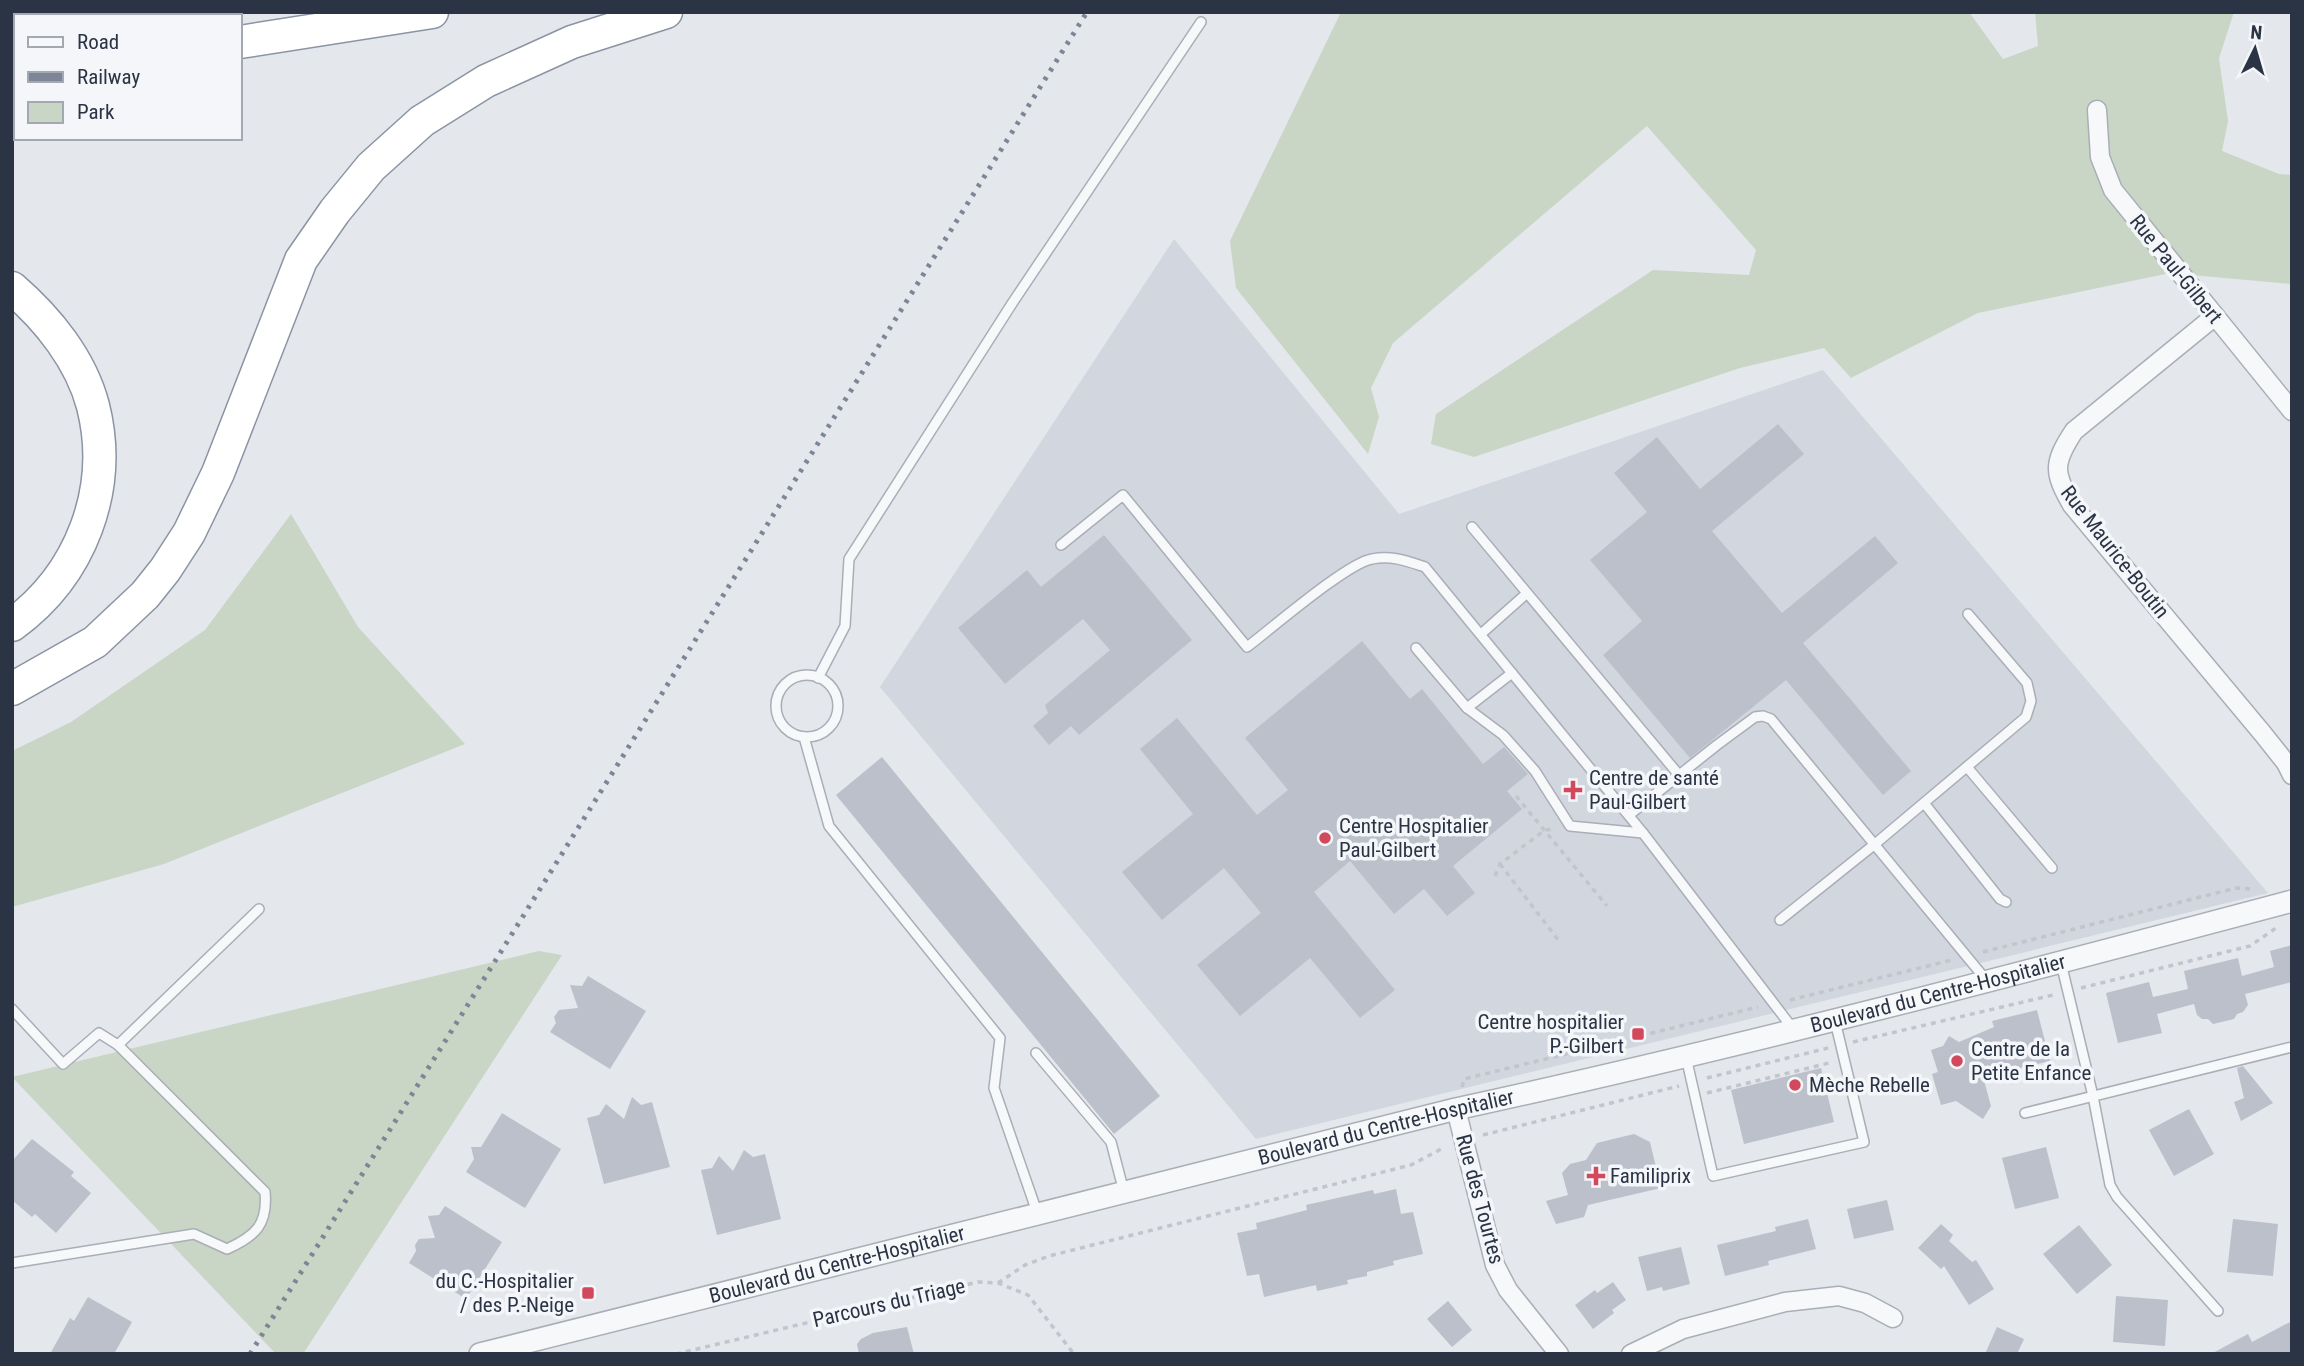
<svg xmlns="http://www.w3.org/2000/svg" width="2304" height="1366" font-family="'Roboto Condensed',sans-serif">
	<rect width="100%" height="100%" fill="#e4e7ec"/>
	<!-- built -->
	<path fill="#d2d6de" d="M1174,239L1399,514L1823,370L2268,893L1256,1139L880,687Z"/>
	<!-- green -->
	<g fill="#c9d6c5">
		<path d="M1341,12H1969L2003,59L2038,46L2035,12H2234L2219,58L2228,121L2222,151L2279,174L2292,175V284L2170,273L1978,313L1851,378L1824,348L1740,368L1474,457L1431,444L1436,414L1653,270L1749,275L1756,250L1647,126L1393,343L1371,388L1379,417L1368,454L1236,288L1230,241Z"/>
		<path d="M291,514L358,627L465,744L164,864L12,907V751L71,722L205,630Z"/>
		<path d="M539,951L562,955L303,1354H276L12,1077Z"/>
	</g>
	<!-- building -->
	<g fill="#bbc0ca">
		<path d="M1778,424L1804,454L1712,531L1782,613L1875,536L1898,563L1803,643L1911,771L1883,795L1786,680L1690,758L1603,655L1642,621L1590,560L1647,512L1614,473L1657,437L1700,489Z"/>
		<path d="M1104,535L1192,640L1079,735L1071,726L1049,745L1033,726L1048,713L1045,705L1110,650L1083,619L1005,684L958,628L1027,570L1041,587Z"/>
		<path d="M1362,641L1410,699L1422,689L1483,764L1504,747L1528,774L1507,791L1522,809L1453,866L1475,893L1447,916L1424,889L1394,914L1350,861L1314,892L1395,990L1360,1018L1310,958L1240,1016L1197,965L1261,913L1224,868L1162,920L1122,872L1193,814L1140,749L1177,718L1257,815L1288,790L1245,738Z"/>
		<path d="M882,757L1160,1096L1114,1134L836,795Z"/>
		<path d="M2292,945V982L2245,994L2248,1005L2243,1012L2237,1014L2234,1019L2213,1024L2208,1019H2202L2197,1015L2194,1004L2157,1014L2162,1033L2118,1043L2106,993L2149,982L2153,997L2188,989L2184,971L2238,958L2242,976L2274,967L2270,951Z"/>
		<path d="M588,976L646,1011L610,1069L550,1032L556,1023L554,1017L559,1010L578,1008L570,985L582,986Z"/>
		<path d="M2037,1010L2050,1061L1983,1077L1991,1106L1983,1119L1956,1101L1941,1105L1932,1074L1938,1072L1931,1050L1943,1046L1949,1036L1959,1042L1994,1027L1992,1021Z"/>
		<path d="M2243,1066L2273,1103L2241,1121L2234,1102L2244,1098L2237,1068Z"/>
		<path d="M1821,1068L1834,1122L1744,1144L1731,1090Z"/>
		<path d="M632,1097L641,1105L652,1102L670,1167L604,1184L587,1118L599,1115L606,1104L624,1119Z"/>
		<path d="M2189,1109L2214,1154L2174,1176L2149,1130Z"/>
		<path d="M502,1113L561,1149L525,1208L466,1172L474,1159L471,1147H481Z"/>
		<path d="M1634,1134L1650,1142L1661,1188L1588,1205L1584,1217L1556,1224L1546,1201L1568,1195L1562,1173L1570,1164L1586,1160L1597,1143Z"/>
		<path d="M32,1139L74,1172L71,1176L91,1193L56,1233L35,1214L32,1217L12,1200V1161Z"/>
		<path d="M2046,1147L2059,1198L2015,1209L2002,1158Z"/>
		<path d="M744,1150L753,1157L765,1154L781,1219L717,1235L701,1170L712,1168L719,1156L733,1171Z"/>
		<path d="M1396,1189L1401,1214L1413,1212L1423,1254L1393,1261L1394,1265L1367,1272V1276L1347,1280L1348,1284L1317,1291L1316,1285L1264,1297L1259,1274L1247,1276L1237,1233L1257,1229L1256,1223L1307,1210L1306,1205L1373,1190L1374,1194Z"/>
		<path d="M1887,1200L1894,1230L1854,1239L1847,1209Z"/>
		<path d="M445,1206L502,1242L466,1299L409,1263L416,1251L415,1245L419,1239L435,1238L428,1216L439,1215Z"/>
		<path d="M1808,1219L1816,1249L1768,1261L1769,1265L1725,1276L1717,1245L1776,1231L1775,1227Z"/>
		<path d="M2233,1219L2278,1224L2273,1276L2227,1272Z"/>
		<path d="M1941,1224L1953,1235L1949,1241L1972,1262L1976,1260L1994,1289L1969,1305L1944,1266L1941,1269L1918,1248Z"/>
		<path d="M2079,1225L2112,1265L2077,1294L2043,1254Z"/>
		<path d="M1681,1247L1690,1284L1663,1291L1662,1287L1647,1291L1638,1257Z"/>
		<path d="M1613,1282L1626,1300L1612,1310L1614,1313L1593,1329L1575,1305L1595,1290L1597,1293Z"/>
		<path d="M2116,1296L2168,1300L2165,1346L2113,1342Z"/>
		<path d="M88,1297L132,1322L114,1354H50L70,1318L74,1321Z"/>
		<path d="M1448,1301L1472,1330L1452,1347L1427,1319Z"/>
		<path d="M2292,1321V1354H2211L2248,1334L2252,1342Z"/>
		<path d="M907,1327L914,1354H859L857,1344L861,1339L873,1333Z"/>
		<path d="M1997,1327L2024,1339L2017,1354H1985Z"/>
	</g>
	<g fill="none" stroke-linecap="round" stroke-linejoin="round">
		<defs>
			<g id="service">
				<path d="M1472,527L1679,775"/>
				<path d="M1061,545L1123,495L1247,647C1271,629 1347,563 1372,559C1391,555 1407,561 1425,567L1643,833L1794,1030"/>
				<path d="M1481,634L1526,594"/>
				<path d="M1416,648L1467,708L1503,735L1535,771L1570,826L1643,833"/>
				<circle cx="807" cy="706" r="31"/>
				<path d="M818,678L845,626L849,559L1013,302L1201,22"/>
				<path d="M1467,708L1512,673"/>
				<path d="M804,737L829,826L1000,1038L994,1088L1037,1212"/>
				<path d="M1967,767L2052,868"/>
				<path d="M1924,803L2000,899L2006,902"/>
				<path d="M1629,815L1717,745L1755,717L1763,716L1771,719L1987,981"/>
				<path d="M1780,920L1875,844L2026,717L2031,701L2027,683L1968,614"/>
				<path d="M2061,963L2093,1096L2110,1185L2117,1197L2218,1311"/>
				<path d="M12,1009L63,1064L99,1033L118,1045"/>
				<path d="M1036,1053L1111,1142L1124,1192"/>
				<path d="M1686,1057L1713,1176L1864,1142L1835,1021"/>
				<path d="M2025,1113L2292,1047"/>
				<path d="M12,1263L194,1234L227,1249C256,1236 268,1224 265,1192L118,1045L259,909"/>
			</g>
			<g id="minor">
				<path d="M2097,110L2100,157L2113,190L2292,411"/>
				<path d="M2215,316L2074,431C2053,463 2053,472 2072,505L2263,734L2286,763L2292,775"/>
				<path d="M1456,1109L1495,1265L1508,1290L1559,1354"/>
				<path d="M1631,1354L1683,1329L1785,1302L1839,1296L1865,1303L1893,1318"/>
			</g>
			<g id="tertiary">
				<path id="s1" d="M480,1354L1456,1109C1737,1048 2014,975 2292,901"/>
			</g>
			<g id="motorway">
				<path d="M240,42L432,12"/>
				<path d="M12,78L16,77"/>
				<path d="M12,288C48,319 81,360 93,406C114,489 81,575 12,625"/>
				<path d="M12,689L95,642L145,595L165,570L189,533L218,473L301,260L335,211L371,167L422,121L486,81L572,42L666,12"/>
			</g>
		</defs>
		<!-- service casing -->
		<use href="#service" stroke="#a9aeb7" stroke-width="12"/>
		<!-- minor casing -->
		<use href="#minor" stroke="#a9aeb7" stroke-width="21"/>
		<!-- tertiary casing -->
		<use href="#tertiary" stroke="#a9aeb7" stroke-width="24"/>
		<!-- motorway casing -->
		<use href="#motorway" stroke="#8b94a3" stroke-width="35"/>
		<!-- path -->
		<g stroke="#c2c5cb" stroke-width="3.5" stroke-dasharray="5 5" stroke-linecap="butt">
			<path d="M1516,796L1607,906"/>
			<path d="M1500,864L1559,941"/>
			<path d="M1495,876L1500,864L1545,830L1555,829"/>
			<path d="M1983,952L2236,888L2251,889"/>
			<path d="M2081,988L2250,946L2276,928"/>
			<path d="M1790,1000L1952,960"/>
			<path d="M1853,1042L2053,995"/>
			<path d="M1707,1078L1828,1048"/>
			<path d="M1462,1087L1464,1079L1758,1007"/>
			<path d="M1707,1093L1829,1063"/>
			<path d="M1483,1135L1679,1086"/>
			<path d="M998,1283L1025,1265L1049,1256L1411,1165L1445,1147"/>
			<path d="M676,1354L978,1282L998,1283L1028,1295L1074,1354"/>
		</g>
		<!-- service -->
		<use href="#service" stroke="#f7f8fa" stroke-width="9"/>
		<!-- minor -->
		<use href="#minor" stroke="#f7f8fa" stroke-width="18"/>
		<!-- tertiary -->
		<use href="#tertiary" stroke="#f7f8fa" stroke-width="21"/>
		<!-- motorway -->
		<use href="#motorway" stroke="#fff" stroke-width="32"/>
		<!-- rail -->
		<path stroke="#7d8696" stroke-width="5" stroke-dasharray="3.5 7" stroke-linecap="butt" d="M250,1354L1087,12"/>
	</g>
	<!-- markers -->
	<g fill="#d1495b" stroke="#f4f6f9" stroke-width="2.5">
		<path d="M1569.5 779.5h7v7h7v7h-7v7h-7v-7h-7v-7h7z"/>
		<circle cx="1325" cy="838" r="7"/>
		<rect x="1631" y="1027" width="14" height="14" rx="3.5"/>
		<circle cx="1957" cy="1061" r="7"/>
		<circle cx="1795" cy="1085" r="7"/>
		<path d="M1592.5 1165.5h7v7h7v7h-7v7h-7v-7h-7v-7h7z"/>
		<rect x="581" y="1286" width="14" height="14" rx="3.5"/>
	</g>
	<g text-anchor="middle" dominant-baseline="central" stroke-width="7" stroke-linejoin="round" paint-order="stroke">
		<!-- street labels -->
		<g font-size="21" fill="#2b3445" stroke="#f4f6f9">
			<text transform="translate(2176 269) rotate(51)">Rue Paul-Gilbert</text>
			<text transform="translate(2115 552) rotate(52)">Rue Maurice-Boutin</text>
			<text stroke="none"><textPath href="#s1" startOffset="1502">Boulevard du Centre-Hospitalier</textPath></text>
			<text stroke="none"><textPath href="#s1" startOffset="934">Boulevard du Centre-Hospitalier</textPath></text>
			<text transform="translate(1480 1199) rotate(75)">Rue des Tourtes</text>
			<text stroke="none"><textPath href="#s1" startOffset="368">Boulevard du Centre-Hospitalier</textPath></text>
			<text transform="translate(889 1303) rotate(-13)">Parcours du Triage</text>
		</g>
		<!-- poi labels -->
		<g font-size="21" fill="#2b3445" stroke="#f4f6f9" text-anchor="start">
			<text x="1589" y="778">Centre de santé<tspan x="1589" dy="24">Paul-Gilbert</tspan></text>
			<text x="1339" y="826">Centre Hospitalier<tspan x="1339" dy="24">Paul-Gilbert</tspan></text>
			<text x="1624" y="1022" text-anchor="end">Centre hospitalier<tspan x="1624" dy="24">P.-Gilbert</tspan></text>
			<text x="1971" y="1049">Centre de la<tspan x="1971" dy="24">Petite Enfance</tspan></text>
			<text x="1809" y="1085">Mèche Rebelle</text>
			<text x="1610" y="1176">Familiprix</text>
			<text x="574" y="1281" text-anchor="end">du C.-Hospitalier<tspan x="574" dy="24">/ des P.-Neige</tspan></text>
		</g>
	</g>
	<!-- border -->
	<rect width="2304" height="1366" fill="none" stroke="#2b3445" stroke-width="28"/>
	<!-- legend -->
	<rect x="14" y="14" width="228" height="126" fill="#f4f6f9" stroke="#a4a8b1" stroke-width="2"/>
	<rect x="28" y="37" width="35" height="10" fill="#f7f8fa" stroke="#a4a8b1" stroke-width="2"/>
	<text x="77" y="49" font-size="21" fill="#2b3445">Road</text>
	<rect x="28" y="72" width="35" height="10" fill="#7d8696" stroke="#a4a8b1" stroke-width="2"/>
	<text x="77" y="84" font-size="21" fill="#2b3445">Railway</text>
	<rect x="28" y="102" width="35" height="21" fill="#c9d6c5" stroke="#a4a8b1" stroke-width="2"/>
	<text x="77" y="119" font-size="21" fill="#2b3445">Park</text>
	<!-- north arrow -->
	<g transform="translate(2255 49) rotate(5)" stroke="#f4f6f9" stroke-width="5" paint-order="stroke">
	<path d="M0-5L12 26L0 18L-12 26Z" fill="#2b3445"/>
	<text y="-10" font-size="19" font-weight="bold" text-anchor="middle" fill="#2b3445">N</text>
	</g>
</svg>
